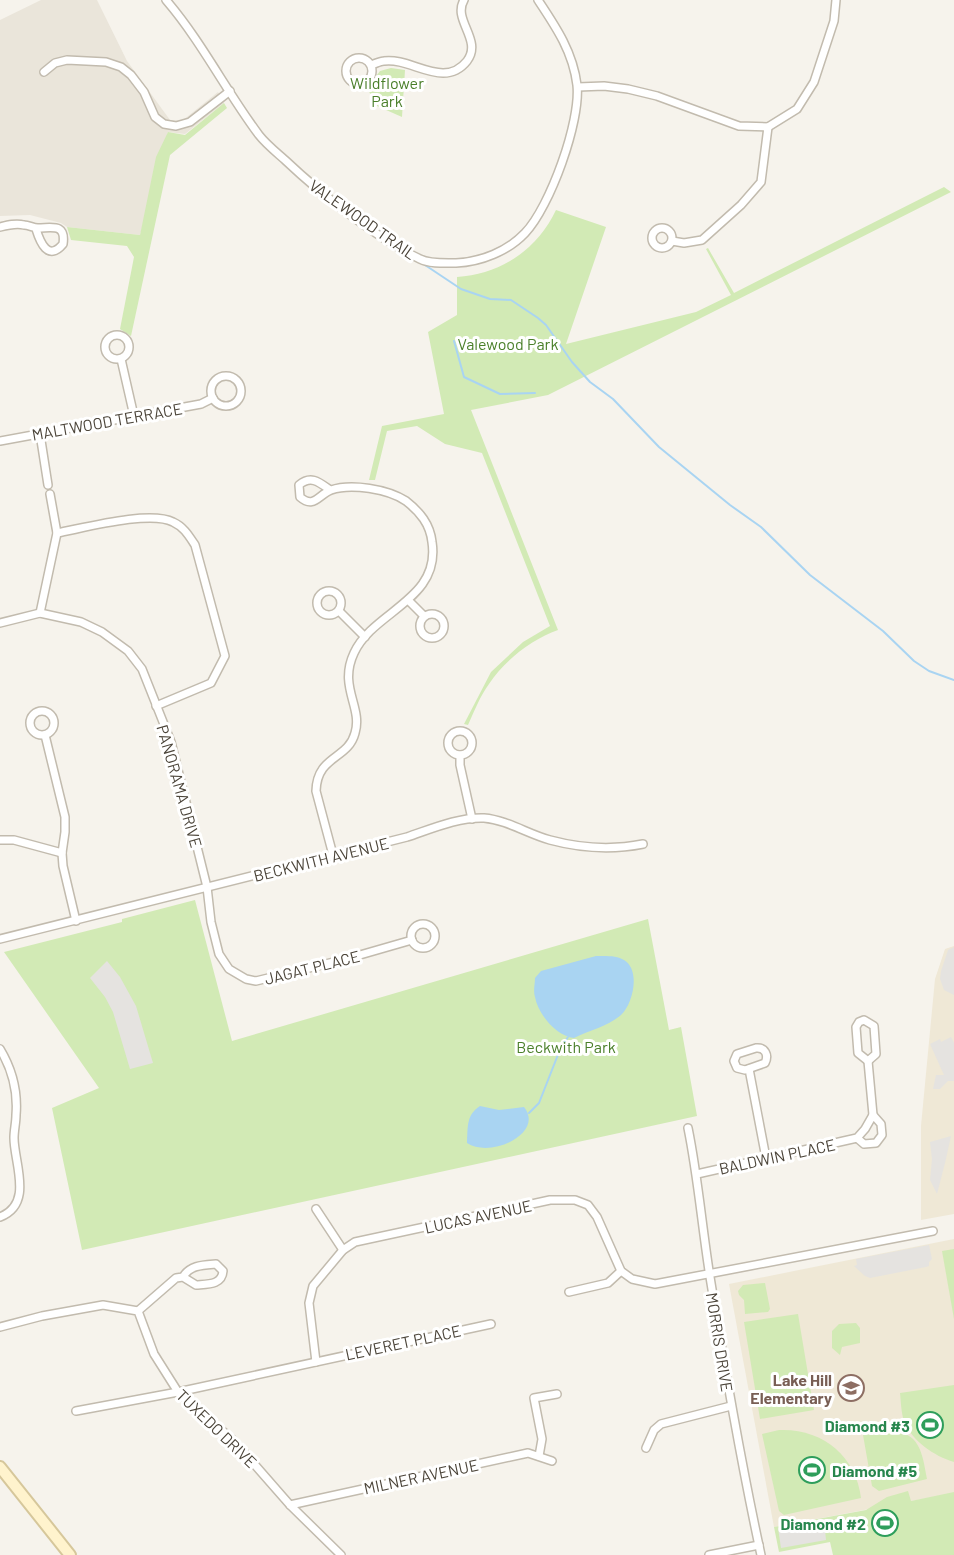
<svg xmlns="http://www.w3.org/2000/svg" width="954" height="1555" font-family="Barlow,sans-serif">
	<rect width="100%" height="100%" fill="#f6f3ec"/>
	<!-- residential -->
	<path fill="#eae5da" d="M41,0H97L127,61L170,120L182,121L218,92L224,103L185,134L168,132L140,235L67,227L61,223L30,215L0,216V20Z"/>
	<!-- education -->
	<g fill="#efe8d6">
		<path d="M954,946V1214L921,1220V1126L935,979L945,949Z"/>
		<path d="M954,1239V1493L774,1527L729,1284Z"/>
	</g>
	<!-- green -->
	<g fill="#d2eab5">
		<path d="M391,68L405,70L402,117L377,106L367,88L380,71Z"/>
		<path d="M224,103L227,108L170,155L131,336L120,329L134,257L127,246L71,240L67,227L140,235L156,157L168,132L185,135Z"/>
		<path d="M944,187L951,192L548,395L471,410L558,630C532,639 504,661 489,684C480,696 474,712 468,725L464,724L491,672L523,642L550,626L482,453L445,444L417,426L387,431L375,480H369L382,426L444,414L428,332L457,315V277C501,274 537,250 556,210L606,227L566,344L696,312L731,295L706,249L708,248L734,293Z"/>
		<path d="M195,900L232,1041L648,919L669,1030L681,1027L697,1116L82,1250L52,1108L99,1088L4,952L122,922V919Z"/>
		<path d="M954,1249V1319L942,1251Z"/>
		<path d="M765,1283L770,1309L768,1312L745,1314L744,1300L739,1295L738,1291L743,1285Z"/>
		<path d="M798,1314L814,1410L760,1419L744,1322Z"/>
		<path d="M856,1323L860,1328V1343L842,1347L840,1355L832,1348V1331L839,1324Z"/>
		<path d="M954,1385V1462C934,1456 912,1441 904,1421C901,1412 901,1402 900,1393Z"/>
		<path d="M779,1430C822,1428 856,1456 861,1498L784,1515L779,1511L762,1434Z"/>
		<path d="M888,1431C920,1431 922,1452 927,1479L879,1491L872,1486L863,1435Z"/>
		<path d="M908,1491L911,1501L954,1492V1555H833L830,1542L779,1552L774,1527L866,1510L887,1497Z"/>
	</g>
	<!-- parking -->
	<g fill="#e5e3e0">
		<path d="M954,947V995L944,990L940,979L941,971L948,950Z"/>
		<path d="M107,961L120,977L136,1006L153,1063L130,1069L113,1012L105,997L90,978Z"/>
		<path d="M951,1037L954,1043V1081H948L940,1089H933L936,1075H944L930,1044L940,1039L941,1042Z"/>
		<path d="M951,1136L945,1163L937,1194L930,1180L932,1159L930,1142Z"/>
		<path d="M929,1245L932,1259L929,1262V1266L926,1267L870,1278L865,1276L854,1266L857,1265L856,1259Z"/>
		<path d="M824,1519L826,1540L781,1548L778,1528Z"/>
	</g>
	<!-- water -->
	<g fill="#a9d4f2">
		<path d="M596,956C604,956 617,955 624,960C641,970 633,1004 621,1015C607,1027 590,1030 574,1038C556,1036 538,1014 535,997C533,991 535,984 535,978L541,971Z"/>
		<path d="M480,1106L499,1110L524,1107C545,1133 491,1159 467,1143C468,1127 466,1115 480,1106Z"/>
	</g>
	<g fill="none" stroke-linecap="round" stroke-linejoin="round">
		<!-- stream -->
		<g stroke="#a9d4f2" stroke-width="2">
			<path d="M354,206L379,227L389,239"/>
			<path d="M422,263L461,289L490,299L511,300L538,318L546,325L572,362L590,382L613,399L659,447L730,505L761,527L810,575L883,631L914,661L929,671L954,680"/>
			<path d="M454,341L464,377L500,394L535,393"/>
			<path d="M529,1113L539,1103L561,1047L568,1037"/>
		</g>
		<defs>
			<g id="minor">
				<path d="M166,0C202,42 226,91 259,135C266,144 276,152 285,160C321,194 376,238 420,259C430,264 445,263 456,263C481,262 508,251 525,233C550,207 581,121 577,85C573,52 556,27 538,0"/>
				<circle cx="359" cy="71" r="13"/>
				<path d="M371,65C375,64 380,61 384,61C411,57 444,90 467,61C483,40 452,20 464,0"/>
				<path d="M44,72L55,63L67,60L106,62L121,67L131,75L144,92L155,117L164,124L176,126L190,122L230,91"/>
				<path d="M578,87L604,86L628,89L657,96L739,126L768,127L797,109L814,82L834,21L836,0"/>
				<path d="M0,227C8,225 16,223 24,225C29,225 33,228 38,228C52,228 66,223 63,244C48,262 40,242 36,229"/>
				<circle cx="662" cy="238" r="10"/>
				<path d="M672,241L684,243L702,240L741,205L761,182L768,127"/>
				<circle cx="117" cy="347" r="12"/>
				<path d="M121,359L134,416"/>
				<circle cx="226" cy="391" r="15"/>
				<path d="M40,434L48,485"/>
				<path d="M0,441L201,404L213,398"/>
				<path d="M330,490C319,482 311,475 299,485L300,497C314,509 318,495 331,490C351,483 388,489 406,501C420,512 430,524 432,542C441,600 373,611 354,653C338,687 363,707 355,733C348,760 317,755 316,791L333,855"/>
				<path d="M57,533C84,528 150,510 173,522C184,527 189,536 195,545L225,656L211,683L156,706"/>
				<circle cx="329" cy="603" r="12"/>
				<path d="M408,600L424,616"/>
				<path d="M339,611L365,637"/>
				<path d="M40,613L57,533L50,494"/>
				<circle cx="432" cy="626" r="12"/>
				<path d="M0,623L40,613L81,622L102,632L128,651L142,669L171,742L207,887L211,922L219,954L229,969L246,979L256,981L346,959L412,940"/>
				<circle cx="42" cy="723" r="12"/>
				<circle cx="460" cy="743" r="12"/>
				<path d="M45,735L65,817V832L62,853L63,866L76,921"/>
				<path d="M460,755V765L472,819"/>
				<path d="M0,840H14L62,853"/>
				<circle cx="423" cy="936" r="12"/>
				<path d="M0,939L407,837C431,829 458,817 484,818C507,820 528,834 550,840C580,848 613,850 643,844"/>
				<path d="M864,1020L874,1026L876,1054L868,1061L858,1053L856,1027L859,1022Z"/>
				<path d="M756,1048C765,1047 769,1055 765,1063L745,1070L737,1068L734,1061L737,1054Z"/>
				<path d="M0,1049C12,1069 18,1091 16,1115C16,1123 14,1130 14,1138C14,1163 34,1204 0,1217"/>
				<path d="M868,1061L873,1115"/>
				<path d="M749,1069L766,1158"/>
				<path d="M688,1128C698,1177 702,1227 710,1277C725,1370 741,1463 761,1555"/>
				<path d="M697,1174L857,1138L865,1129L873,1115L881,1124L882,1135L876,1143L864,1144L857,1138"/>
				<path d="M316,1209L343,1250"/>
				<path d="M569,1292L608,1283L621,1271"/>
				<path d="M138,1311L176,1278L183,1277C190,1265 203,1265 216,1264L223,1271C222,1285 208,1284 196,1285L183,1277"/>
				<path d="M0,1327L42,1316L103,1305L138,1311L154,1354L178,1392L234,1441L290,1505L341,1555"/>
				<path d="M316,1362L309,1303L313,1286L343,1250L355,1242L550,1200H575L588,1205L597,1217L621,1271L632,1279L655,1284L933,1231"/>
				<path d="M76,1411L178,1392L491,1324"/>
				<path d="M646,1448L654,1430L661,1424L731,1406"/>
				<path d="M539,1456L542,1439L534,1398L557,1394"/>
				<path d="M290,1505L528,1453L552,1461"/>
				<path d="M709,1555L759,1545"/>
			</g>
			<path id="secondary" d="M0,1467L70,1555"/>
		</defs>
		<!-- minor casing -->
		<use href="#minor" stroke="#c2bbae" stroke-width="10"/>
		<!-- secondary casing -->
		<use href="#secondary" stroke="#d6c79b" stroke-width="14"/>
		<!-- minor -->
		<use href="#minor" stroke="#fff" stroke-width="7"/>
		<!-- secondary -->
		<use href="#secondary" stroke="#fff3cd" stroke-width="10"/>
	</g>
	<!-- icons -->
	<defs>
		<symbol id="school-ring" viewBox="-11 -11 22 22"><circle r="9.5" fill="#fff" stroke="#8d6e63" stroke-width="1.5"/><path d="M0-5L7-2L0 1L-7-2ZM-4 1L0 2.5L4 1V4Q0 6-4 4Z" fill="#8d6e63"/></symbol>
		<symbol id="stadium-ring" viewBox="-11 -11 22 22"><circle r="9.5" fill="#fff" stroke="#2e9e5b" stroke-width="1.5"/><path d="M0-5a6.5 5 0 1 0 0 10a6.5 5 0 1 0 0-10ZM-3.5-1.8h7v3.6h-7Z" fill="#2e9e5b"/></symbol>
	</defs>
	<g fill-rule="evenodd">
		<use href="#school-ring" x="836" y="1373" width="30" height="30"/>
		<use href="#stadium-ring" x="915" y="1410" width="30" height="30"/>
		<use href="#stadium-ring" x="797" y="1455" width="30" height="30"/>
		<use href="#stadium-ring" x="870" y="1508" width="30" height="30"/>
	</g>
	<g text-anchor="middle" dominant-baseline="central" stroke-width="6" stroke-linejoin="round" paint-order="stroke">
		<!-- park labels -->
		<g font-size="16" fill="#4a7f2a" stroke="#fff">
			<text x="387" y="82">Wildflower<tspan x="387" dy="18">Park</tspan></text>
			<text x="508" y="343">Valewood Park</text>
			<text x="566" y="1046">Beckwith Park</text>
		</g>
		<!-- street labels -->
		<g font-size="16" fill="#4b4439" stroke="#fff">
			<text transform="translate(363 219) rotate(35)">VALEWOOD TRAIL</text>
			<text transform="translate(107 421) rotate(-10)">MALTWOOD TERRACE</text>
			<text transform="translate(180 786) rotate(74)">PANORAMA DRIVE</text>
			<text transform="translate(321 859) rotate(-14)">BECKWITH AVENUE</text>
			<text transform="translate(312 967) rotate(-14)">JAGAT PLACE</text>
			<text transform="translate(777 1156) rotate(-12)">BALDWIN PLACE</text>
			<text transform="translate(478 1216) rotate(-12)">LUCAS AVENUE</text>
			<text transform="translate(403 1342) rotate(-12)">LEVERET PLACE</text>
			<text transform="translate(720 1342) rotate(81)">MORRIS DRIVE</text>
			<text transform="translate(217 1428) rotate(44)">TUXEDO DRIVE</text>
			<text transform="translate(421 1476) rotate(-12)">MILNER AVENUE</text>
		</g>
		<!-- education labels -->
		<g font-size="16" font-weight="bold" fill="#785e54" stroke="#fff" text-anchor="end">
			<text x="832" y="1379">Lake Hill<tspan x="832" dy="18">Elementary</tspan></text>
		</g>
		<!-- leisure labels -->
		<g font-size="16" font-weight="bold" fill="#27864d" stroke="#fff" text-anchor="end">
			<text x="910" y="1425">Diamond #3</text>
			<text x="832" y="1470" text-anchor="start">Diamond #5</text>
			<text x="866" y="1523">Diamond #2</text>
		</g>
	</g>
</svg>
